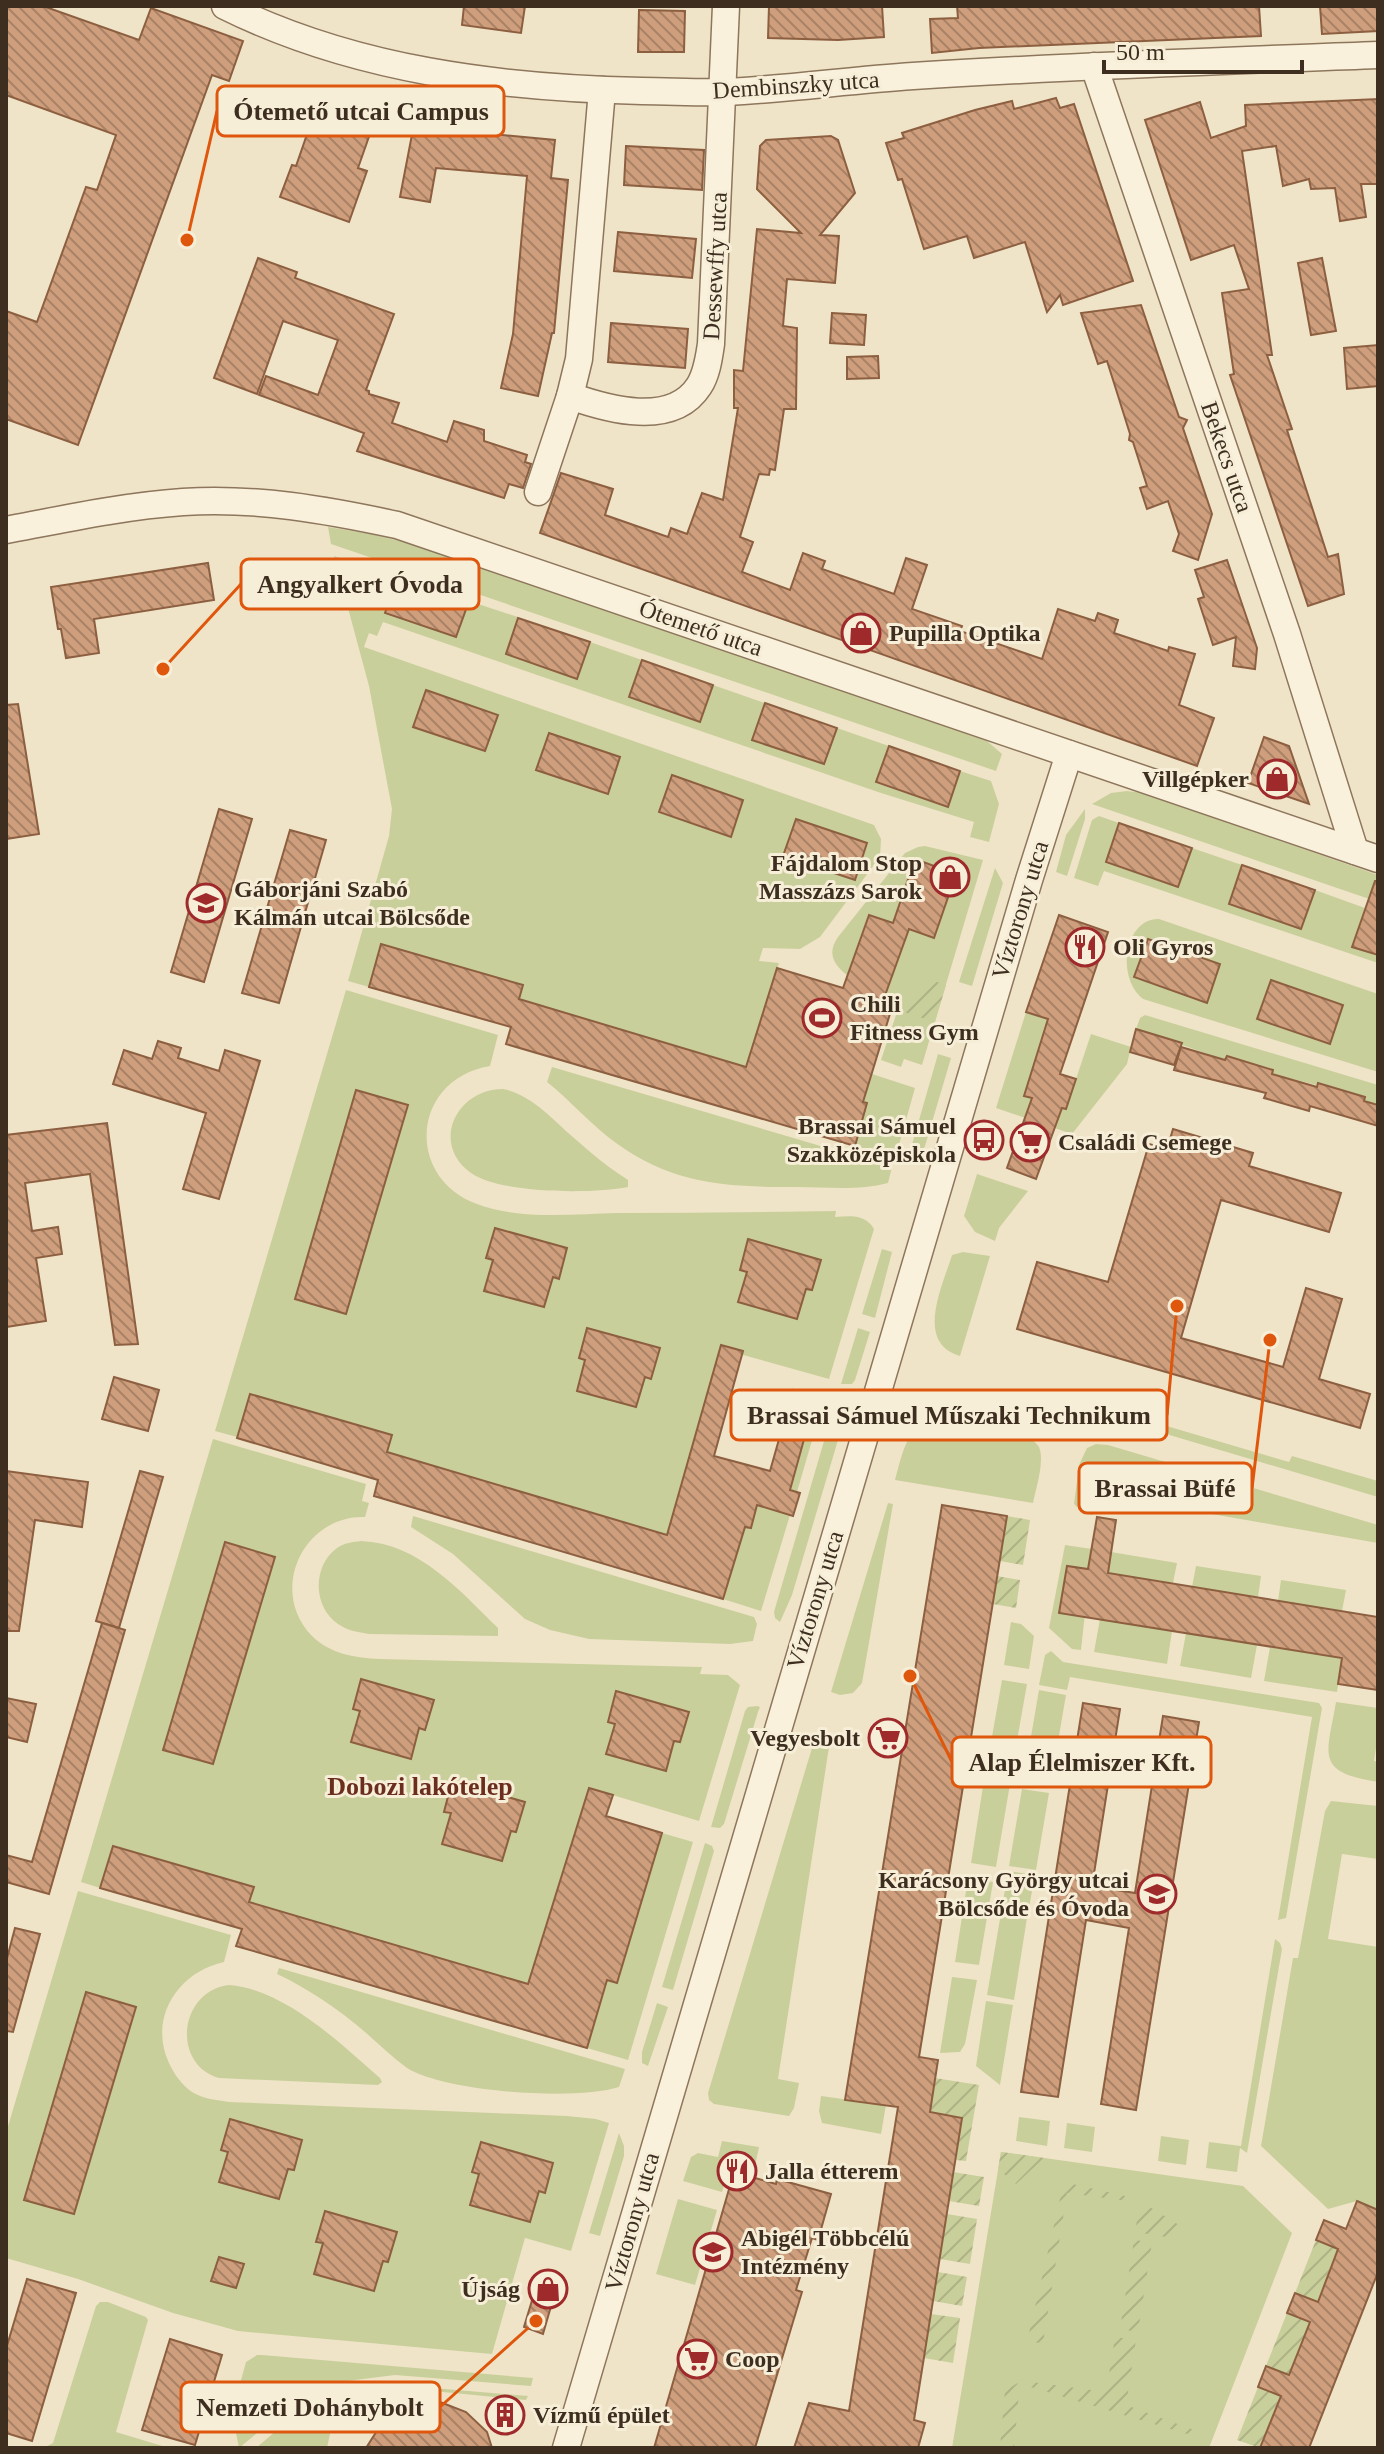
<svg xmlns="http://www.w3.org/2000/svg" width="1384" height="2454" font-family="'Times New Roman',serif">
	<defs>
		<pattern id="garden-furrows" width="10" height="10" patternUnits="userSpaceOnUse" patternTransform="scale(2)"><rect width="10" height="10" fill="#c9cf9b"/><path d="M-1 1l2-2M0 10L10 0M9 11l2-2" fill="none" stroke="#aeb285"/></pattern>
		<pattern id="building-back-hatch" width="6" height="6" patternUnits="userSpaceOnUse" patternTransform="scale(2)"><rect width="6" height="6" fill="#cf9f7d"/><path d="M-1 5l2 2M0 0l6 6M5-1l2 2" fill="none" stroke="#a98266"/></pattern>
	</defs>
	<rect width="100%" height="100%" fill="#f0e4c8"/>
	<!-- green -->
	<g fill="#c9cf9b">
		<path d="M328,527L371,534L412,544L973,735L987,741L1002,754L996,771L331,544Z"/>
		<path d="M334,556L397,576L385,613L456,637L469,601L518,617L506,654L576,679L590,642L642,660L629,697L700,721L713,685L765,703L752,740L823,764L837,728L889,746L876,783L947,807L960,771L991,781L999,804L989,842L970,837L974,822L881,793L383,622L377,636L369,633L364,647L874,825L881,839L880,857L820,937L800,949L763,948L759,961L779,963L756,1034L872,1071V1074L915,1088L895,1159L855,1146L867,1103L519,999L522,985L381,944L369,987L348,981L389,836L392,809L369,686Z"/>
		<path d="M1127,791L1144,793L1378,875V902L1092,804L1111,793Z"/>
		<path d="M1085,809V819L1067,876L1056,872L1066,835Z"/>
		<path d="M1099,816L1119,823L1106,862L1178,886L1192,848L1242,865L1229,904L1301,929L1315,890L1365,908L1352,946L1378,955V963L1104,871L1098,886L1074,878L1092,820Z"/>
		<path d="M925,846L983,860L922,1065L904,1059L901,1067L881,1060L899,1006L883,1001L909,929L934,937L956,874L915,859L893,923L868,915L847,975C833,964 827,953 838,937L905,853L918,847Z"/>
		<path d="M995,868L1003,883L972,986L959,982Z"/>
		<path d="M1159,919L1378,994V1072L1143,999C1115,977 1125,918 1159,919Z"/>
		<path d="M346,990L498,1035L490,1066C412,1079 404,1177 477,1204C520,1220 572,1214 617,1213C690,1213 763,1212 836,1211L835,1217C851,1216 865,1214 874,1229L829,1379L743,1355V1351L721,1345L675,1507L751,1528L766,1470L770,1473L793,1479L816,1396L824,1399L797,1492L780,1487L790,1515L761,1611L723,1599L736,1556L387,1452L391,1435L250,1394L237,1437L215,1431Z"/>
		<path d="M1026,1012L1048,1019L1024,1096L1066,1109L1091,1034L1131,1047L1127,1064L1072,1134L996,1108Z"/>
		<path d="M1145,1015L1378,1085V1105L1364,1101L1365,1097L1272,1074L1273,1069L1227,1056L1225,1060L1136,1029L1140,1018Z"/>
		<path d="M938,1054L951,1058L925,1146L916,1164L907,1162Z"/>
		<path d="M552,1067L892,1167L888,1183C859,1191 826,1187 796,1187C727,1187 674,1185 616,1143C591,1125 571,1101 547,1082Z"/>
		<path d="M503,1089C532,1095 552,1119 574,1138C591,1153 609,1168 628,1180V1187C592,1194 501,1194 471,1173C430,1144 456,1089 503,1089Z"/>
		<path d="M977,1174L1028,1191L999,1228L995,1241L975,1232L964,1216Z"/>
		<path d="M882,1249L892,1252L875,1318L862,1314Z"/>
		<path d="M963,1252L990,1256L960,1356C914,1343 943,1285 952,1255Z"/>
		<path d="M858,1328L870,1332L855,1380L852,1384H841Z"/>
		<path d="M836,1400L844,1404L846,1413L792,1595L780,1622L775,1618L774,1612Z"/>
		<path d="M1102,1407L1289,1462L1292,1456L1378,1481V1497L1099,1414Z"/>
		<path d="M939,1415C957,1413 1030,1430 1039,1447C1045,1461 1036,1488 1033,1503L895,1480C903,1451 907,1424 939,1415Z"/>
		<path d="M213,1439L366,1484L362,1501L369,1503L365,1517C303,1515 268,1591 312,1636C330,1654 356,1658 380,1659L702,1667L700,1674L728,1675L740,1685L699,1821L589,1788L536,1956L617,1983L662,1833L693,1842L628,2060L587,2048L599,2005L249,1902L253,1886L113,1846L100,1888L81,1882Z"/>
		<path d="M1096,1444L1108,1445L1378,1525V1543L1097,1494L1093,1515L1083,1513L1074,1504L1079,1465L1087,1448Z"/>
		<path d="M888,1503L893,1504L862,1683L853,1693L840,1695L831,1692Z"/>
		<path d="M413,1516L754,1617L757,1624L753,1641L730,1644L589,1639L550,1630L525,1619L453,1554L411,1527Z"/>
		<path d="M361,1541C419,1543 460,1591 498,1628V1636L369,1634C358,1632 348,1631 338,1624C313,1607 312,1566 337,1548C344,1543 353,1542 361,1541Z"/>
		<path d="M1065,1545L1092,1549L1081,1650L1072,1649L1049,1628Z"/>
		<path d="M1111,1552L1177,1563L1173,1583L1108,1573Z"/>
		<path d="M1196,1566L1261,1576L1258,1597L1192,1587Z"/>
		<path d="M1281,1580L1346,1590L1342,1611L1278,1601Z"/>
		<path d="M1100,1619L1172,1631L1167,1664L1094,1652Z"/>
		<path d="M1011,1622L1021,1624L1034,1636L1029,1669L1004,1665Z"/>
		<path d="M1186,1633L1257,1645L1251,1678L1180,1666Z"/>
		<path d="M1270,1647L1342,1658L1337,1692L1264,1681Z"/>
		<path d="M1051,1651L1063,1662L1319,1703L1322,1708L1286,1918L1278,1920L1312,1717L1070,1677L1067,1690L1039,1685L1045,1655Z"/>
		<path d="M1002,1680L1027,1684L1012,1769L987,1765Z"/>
		<path d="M1039,1690L1066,1695L1050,1788L1023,1783Z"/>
		<path d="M1336,1702L1378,1708V1735L1374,1761L1378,1762V1782C1314,1772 1327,1755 1336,1702Z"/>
		<path d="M757,1706L760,1707L758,1712L724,1824L720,1828L711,1827L745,1711L748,1707Z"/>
		<path d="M817,1744L829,1747L778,2079L799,2083L794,2108L789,2116L714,2104L709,2100L708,2093L812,1748Z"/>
		<path d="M984,1780L1010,1784L996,1867L971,1863Z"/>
		<path d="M1022,1789L1049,1793L1036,1870L1009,1866Z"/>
		<path d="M1331,1801L1378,1806V1859L1342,1854L1328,1939L1378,1947V2210L1357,2201L1328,2209L1261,2146L1293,1958H1298L1325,1811Z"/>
		<path d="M705,1843L712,1846L714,1851L673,1990L662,1987Z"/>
		<path d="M1008,1871L1035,1875L1028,1913L1002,1908Z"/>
		<path d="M968,1878L993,1882L979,1965L955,1962Z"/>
		<path d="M78,1891L231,1935L224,1962C178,1972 148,2018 169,2063C174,2074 182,2085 192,2092C203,2099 217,2100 229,2102L567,2116L596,2119L609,2123L571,2251L525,2238L492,2354L238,2331L173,2313L78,2279L6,2258V2133Z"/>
		<path d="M1001,1913L1027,1918L1014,2000L987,1995Z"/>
		<path d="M1275,1939L1280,1943L1282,1949L1247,2153L1240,2148L1237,2172L1206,2168L1209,2142L1241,2146Z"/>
		<path d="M279,1968L625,2069L619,2087C576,2101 445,2092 407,2068C392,2057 379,2044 365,2032C338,2009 309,1989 277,1974Z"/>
		<path d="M952,1977L977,1980L965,2044L960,2052L940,2053Z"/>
		<path d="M229,1985C284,1989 340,2043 380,2078L382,2082L378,2085L219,2078C171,2064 179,1991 229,1985Z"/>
		<path d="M986,2001L1013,2005L1000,2085L976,2066Z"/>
		<path d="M657,2003L668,2007L648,2066L642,2063V2052Z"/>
		<path d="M821,2096L886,2105L881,2134L822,2123L819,2111Z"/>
		<path d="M1019,2117L1050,2121L1047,2146L1016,2141Z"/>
		<path d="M1067,2123L1095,2127L1092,2152L1064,2148Z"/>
		<path d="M619,2133L624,2146V2156L600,2236L589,2233Z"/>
		<path d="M1161,2136L1189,2140L1186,2165L1158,2161Z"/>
		<path d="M722,2141L759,2147L754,2171L730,2164L722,2192L683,2181L691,2157L698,2153L718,2157Z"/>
		<path d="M1001,2152L1243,2186L1292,2233L1209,2448H952Z"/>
		<path d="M678,2199L717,2210L695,2285L656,2274Z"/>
		<path d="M100,2302H108L146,2317L148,2320L116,2432L169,2448H43L53,2443L96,2306Z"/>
		<path d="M257,2355H262L533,2378L531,2386L395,2375L315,2385L239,2448L232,2413L246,2362Z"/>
		<path d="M397,2385L528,2396L526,2400L412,2389L338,2397L327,2448H256L319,2394Z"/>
	</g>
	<!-- garden -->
	<g fill="url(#garden-furrows)">
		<path d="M925,978L946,985L935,1022L904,1012L908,1001Z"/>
		<path d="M1007,1516L1030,1520L1023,1565L1000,1561Z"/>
		<path d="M997,1576L1020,1580L1016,1608L993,1604Z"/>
		<path d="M916,2075L979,2085L966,2161L956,2160L962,2118L910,2109Z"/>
		<path d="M1001,2152L1044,2158L1016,2184L998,2169Z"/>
		<path d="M953,2172L984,2177L979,2206L949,2201Z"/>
		<path d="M1064,2182L1138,2199L1135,2202L1067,2193L1043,2343L1027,2342Z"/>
		<path d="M1140,2201L1184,2228L1173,2238L1135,2232Z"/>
		<path d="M947,2214L977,2219L970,2264L940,2259Z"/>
		<path d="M1134,2240L1152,2242L1138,2332L1120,2329Z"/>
		<path d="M1316,2240L1338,2249L1318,2302L1295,2293Z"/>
		<path d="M938,2272L967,2277L962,2306L933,2301Z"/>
		<path d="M1287,2313L1310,2322L1289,2375L1266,2366Z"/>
		<path d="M931,2314L960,2318L953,2363L924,2358Z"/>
		<path d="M1115,2337L1136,2340L1126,2405L1194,2430L1187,2434L1024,2385V2381L1106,2392Z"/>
		<path d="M1020,2382L1014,2448H1000L1005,2390Z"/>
		<path d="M1258,2387L1281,2396L1260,2448L1237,2440Z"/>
	</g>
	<!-- building -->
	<g fill="url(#building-back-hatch)" stroke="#8d5f41" stroke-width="2">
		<path d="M6,6H43L139,40L151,8L243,41L229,81L212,75L78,445L6,419V311L37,322L86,187L97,190L116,135L6,95Z"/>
		<path d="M464,6H525L521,33L462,25Z"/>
		<path d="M769,6H882L884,37L838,40L768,38Z"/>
		<path d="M957,6H1259L1261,36L979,48L932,53L930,19L958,18Z"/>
		<path d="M1320,6H1378V31L1322,34Z"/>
		<path d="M639,10L685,11L684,52H638Z"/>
		<path d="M321,94L364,109L362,113L366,115L365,120L370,121L368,126L372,128L358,168L367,171L349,222L280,197L292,165L296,166Z"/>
		<path d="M1056,98L1060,108L1074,104L1133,281L1063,305L1060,295L1047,312L1025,242L974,258L967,236L924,249L902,179L898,180L886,143L904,138L902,133L975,110L1012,101L1014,109Z"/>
		<path d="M1378,99V184H1361L1366,217L1340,221L1335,188L1311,189L1309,179L1283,186L1276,146L1242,151L1272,355H1267L1292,429L1287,430L1328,557L1338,554L1344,594L1308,606L1230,375L1234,374L1222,293L1249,289L1234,245L1191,260L1145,120L1200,102L1211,138L1246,126L1245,105Z"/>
		<path d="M415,119L452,126L451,130L555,140L551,178L568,180L554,333H552L538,396L501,388L513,334L527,176L436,168L430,202L400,197Z"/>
		<path d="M831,136L838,140L855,193L820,235L839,236L835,283L787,279L783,326L797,328L796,409H784L775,470L770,469L769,475L759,474L740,537L753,542L742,572L790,590L803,553L825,561L822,569L894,594L906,558L927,565L912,609L962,626L960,631L1042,659L1058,609L1095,621L1098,613L1118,620L1114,633L1168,651L1169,647L1195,654L1179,705L1214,718L1197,766L540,533L561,473L613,489L605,515L668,537L671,528L687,534L702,493L723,500L738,408H734V370L743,371L757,229L801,233L757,189L760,146L766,140Z"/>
		<path d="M626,146L704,150L702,190L624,185Z"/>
		<path d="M618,232L696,239L692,278L614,271Z"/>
		<path d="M258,258L297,272L295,278L394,314L366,390L369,391V394L399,403L392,423L447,442L454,421L484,430V441L527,455L525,462L531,464L523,488L509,484L504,498L357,451L364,433L259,395L266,376L318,395L338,340L283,321L257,394L214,378Z"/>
		<path d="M1322,258L1336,331L1311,335L1298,263Z"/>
		<path d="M1141,305L1179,417L1187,420L1183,428L1212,514L1198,560L1173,551L1179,534L1168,501L1147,509L1140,488L1147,486L1133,442L1129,440L1130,434L1114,383L1107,361L1098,364L1081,313Z"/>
		<path d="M832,313L866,315L864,345L830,343Z"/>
		<path d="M611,323L688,329L685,368L608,362Z"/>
		<path d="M1378,345V386L1347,389L1344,348Z"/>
		<path d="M878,356L879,378L847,379V357Z"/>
		<path d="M1227,560L1257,648L1255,669L1233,666L1236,637L1213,645L1198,599L1204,597L1195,570Z"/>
		<path d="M208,563L214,600L94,619L99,653L66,658L61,629H58L51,587Z"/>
		<path d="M398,576L469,601L456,637L385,613Z"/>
		<path d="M518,618L590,642L577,679L506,654Z"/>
		<path d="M642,660L713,685L700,722L629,697Z"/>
		<path d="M426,690L498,715L485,751L413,727Z"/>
		<path d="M765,703L837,728L824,764L752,740Z"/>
		<path d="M18,704L39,834L6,839V705Z"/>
		<path d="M549,733L620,757L608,794L536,770Z"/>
		<path d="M1264,737L1289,746L1309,804L1248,783Z"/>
		<path d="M889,746L960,771L948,807L876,782Z"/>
		<path d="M672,775L743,800L731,837L659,812Z"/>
		<path d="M219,809L252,819L204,982L171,972Z"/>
		<path d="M796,819L867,843L855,880L783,856Z"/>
		<path d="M1119,823L1192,848L1178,887L1106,862Z"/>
		<path d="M290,830L326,840L279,1003L242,993Z"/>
		<path d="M915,859L956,874L934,938L909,929L883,1001L893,1004L863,1102L867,1103L855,1146L506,1044L511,1027L369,987L381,944L523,985L519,999L746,1067L777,968L843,988L869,915L893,923Z"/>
		<path d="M1242,865L1315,890L1301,929L1229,904Z"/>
		<path d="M1375,881H1378V955L1352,947Z"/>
		<path d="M1059,915L1108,932L1060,1074L1076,1079L1066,1109L1062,1108L1036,1179L1007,1168L1032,1098L1024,1096L1048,1019L1026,1012Z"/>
		<path d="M1148,939L1220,964L1207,1003L1134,977Z"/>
		<path d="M1271,980L1343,1005L1330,1044L1257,1019Z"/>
		<path d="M1136,1029L1182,1043L1174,1065L1130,1052Z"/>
		<path d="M158,1041L181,1048L178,1058L219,1071L225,1050L260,1061L219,1199L183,1189L206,1113L113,1084L124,1050L152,1059Z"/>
		<path d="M1181,1047L1225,1060L1227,1056L1273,1070L1272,1074L1317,1087L1318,1083L1365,1097L1364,1101L1378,1105V1126L1310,1106L1309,1111L1264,1098L1266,1093L1174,1070Z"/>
		<path d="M356,1090L408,1105L346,1314L295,1299Z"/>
		<path d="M107,1123L138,1344L115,1345L90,1174L25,1183L32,1231L58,1227L62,1254L36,1258L46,1321L6,1327V1135Z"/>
		<path d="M1173,1129L1253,1153L1249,1166L1341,1193L1329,1232L1221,1200L1181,1338L1283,1367L1306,1288L1342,1299L1319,1379L1370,1394L1360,1428L1017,1329L1037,1262L1108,1282L1149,1144L1167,1149Z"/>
		<path d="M495,1228L567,1248L559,1279L553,1277L544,1307L484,1291L493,1260L486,1258Z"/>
		<path d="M748,1239L821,1260L812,1290L806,1289L797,1319L738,1302L747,1272L740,1270Z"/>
		<path d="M587,1328L660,1348L651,1379L645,1377L636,1407L577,1391L585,1360L579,1358Z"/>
		<path d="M721,1345L743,1351L714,1456L770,1471L793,1390L816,1396L790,1490L800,1493L793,1516L757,1505L751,1528L745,1527L723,1599L374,1496L378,1480L237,1438L250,1394L392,1435L387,1452L667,1535Z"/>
		<path d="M114,1377L159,1390L148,1431L102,1419Z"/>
		<path d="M6,1471L88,1482L82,1527L35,1520L19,1631H6Z"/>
		<path d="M140,1471L163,1477L119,1628L96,1621Z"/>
		<path d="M942,1505L1007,1516L919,2057L938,2060L930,2112L962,2118L914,2420L925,2423L918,2448H794L809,2403L849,2411L885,2187L898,2107L845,2100Z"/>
		<path d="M1097,1517L1116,1520L1108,1573L1378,1617V1690L1338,1684L1342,1658L1059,1613L1067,1566L1088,1569Z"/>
		<path d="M225,1542L275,1557L213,1764L163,1750Z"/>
		<path d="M102,1623L125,1630L49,1894L6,1882V1855L32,1862Z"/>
		<path d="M361,1679L434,1700L425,1730L419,1728L411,1759L351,1742L360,1711L353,1709Z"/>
		<path d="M616,1691L689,1712L680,1742L674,1741L666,1771L606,1754L615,1724L608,1722Z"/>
		<path d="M6,1698L36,1704L27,1742L6,1737Z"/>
		<path d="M1083,1703L1120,1709L1092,1886L1135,1893L1163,1716L1199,1722L1136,2110L1101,2104L1129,1928L1086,1920L1058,2097L1021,2092Z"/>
		<path d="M452,1781L525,1802L516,1832L511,1831L502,1861L442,1844L451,1813L444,1812Z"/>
		<path d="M589,1788L613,1795L606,1816L662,1833L617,1983L607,1980L587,2048L236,1946L242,1929L100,1888L113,1846L254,1887L249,1902L528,1984Z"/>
		<path d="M15,1928L40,1934L13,2032L6,2031V1962Z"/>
		<path d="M86,1992L136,2007L74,2214L24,2200Z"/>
		<path d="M230,2119L302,2140L294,2170L288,2169L279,2199L219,2182L228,2152L221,2150Z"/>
		<path d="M481,2142L553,2163L545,2193L539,2191L530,2222L470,2205L479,2174L472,2172Z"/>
		<path d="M734,2172L776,2184L777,2179L831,2194L818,2240L812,2238L796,2290L802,2292L755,2448H654Z"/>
		<path d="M1357,2201L1378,2210V2272L1309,2448H1260L1281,2396L1258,2387L1266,2366L1289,2375L1310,2322L1287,2313L1295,2293L1318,2302L1338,2249L1316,2240L1324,2220L1346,2229Z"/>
		<path d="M325,2211L397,2232L388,2262L383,2261L374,2291L314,2274L323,2243L316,2242Z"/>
		<path d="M219,2257L244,2264L236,2288L211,2281Z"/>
		<path d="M27,2279L76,2293L32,2441L6,2433V2349Z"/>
		<path d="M537,2284L556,2289L543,2334L524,2327Z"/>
		<path d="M170,2339L222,2355L195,2445L142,2430Z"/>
		<path d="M497,2401L520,2407L514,2429L491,2423Z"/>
		<path d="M440,2402L466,2412L487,2432L492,2448H366L382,2423L398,2410L418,2403Z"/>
	</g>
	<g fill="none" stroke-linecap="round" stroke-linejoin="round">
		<defs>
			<g id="minor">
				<path d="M225,6C354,70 500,88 642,91C670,91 699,93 727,92C789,89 851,80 913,76C1068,66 1223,61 1378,55"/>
				<path d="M1094,66L1287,634L1355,851"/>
				<path d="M570,396C607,409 672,428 699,386C707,374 709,357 711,344L726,6"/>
				<path d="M538,492L570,396L579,359L602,90"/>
				<path d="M6,530C64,519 124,506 183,502C255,497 327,510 397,525L1378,859"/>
				<path d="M566,2448L1029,880L1069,754"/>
			</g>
		</defs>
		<!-- minor casing -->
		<use href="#minor" stroke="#8d765c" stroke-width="29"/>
		<!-- minor -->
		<use href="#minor" stroke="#faf1dc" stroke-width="26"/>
	</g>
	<!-- icons -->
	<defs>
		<symbol id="shop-ring" viewBox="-11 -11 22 22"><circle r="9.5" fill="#f7eed8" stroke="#9e2a2b" stroke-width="1.5"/><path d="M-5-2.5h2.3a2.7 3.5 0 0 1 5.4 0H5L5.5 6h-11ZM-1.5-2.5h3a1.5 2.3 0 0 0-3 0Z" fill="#9e2a2b"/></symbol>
		<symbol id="school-ring" viewBox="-11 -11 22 22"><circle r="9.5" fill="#f7eed8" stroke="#9e2a2b" stroke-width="1.5"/><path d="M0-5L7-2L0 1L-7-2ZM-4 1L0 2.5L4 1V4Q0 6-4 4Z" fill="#9e2a2b"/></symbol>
		<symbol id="restaurant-ring" viewBox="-11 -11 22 22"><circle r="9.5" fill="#f7eed8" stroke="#9e2a2b" stroke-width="1.5"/><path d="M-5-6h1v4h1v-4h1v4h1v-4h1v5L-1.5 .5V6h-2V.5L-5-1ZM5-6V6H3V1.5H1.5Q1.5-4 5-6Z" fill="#9e2a2b"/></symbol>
		<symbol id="stadium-ring" viewBox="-11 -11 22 22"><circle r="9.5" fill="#f7eed8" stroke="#9e2a2b" stroke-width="1.5"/><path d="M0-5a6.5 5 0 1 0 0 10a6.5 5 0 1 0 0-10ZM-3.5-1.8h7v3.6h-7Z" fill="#9e2a2b"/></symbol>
		<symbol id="bus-ring" viewBox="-11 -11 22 22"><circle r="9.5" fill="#f7eed8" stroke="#9e2a2b" stroke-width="1.5"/><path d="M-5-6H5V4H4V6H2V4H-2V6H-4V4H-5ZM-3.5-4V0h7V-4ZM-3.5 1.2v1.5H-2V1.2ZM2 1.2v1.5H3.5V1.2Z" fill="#9e2a2b"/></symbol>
		<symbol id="supermarket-ring" viewBox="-11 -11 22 22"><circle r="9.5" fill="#f7eed8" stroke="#9e2a2b" stroke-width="1.5"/><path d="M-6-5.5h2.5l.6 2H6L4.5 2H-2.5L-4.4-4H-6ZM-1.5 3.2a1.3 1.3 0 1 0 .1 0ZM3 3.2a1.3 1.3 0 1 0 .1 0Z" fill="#9e2a2b"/></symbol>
		<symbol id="building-ring" viewBox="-11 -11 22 22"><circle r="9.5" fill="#f7eed8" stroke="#9e2a2b" stroke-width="1.5"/><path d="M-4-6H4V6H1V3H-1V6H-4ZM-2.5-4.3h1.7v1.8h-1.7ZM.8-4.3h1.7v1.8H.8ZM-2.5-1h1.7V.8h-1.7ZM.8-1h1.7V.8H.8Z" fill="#9e2a2b"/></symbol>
	</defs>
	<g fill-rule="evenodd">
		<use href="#shop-ring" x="839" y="611" width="44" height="44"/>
		<use href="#shop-ring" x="1255" y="757" width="44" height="44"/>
		<use href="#shop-ring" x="928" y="855" width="44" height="44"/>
		<use href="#school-ring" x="184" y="881" width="44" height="44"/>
		<use href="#restaurant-ring" x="1063" y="925" width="44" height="44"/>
		<use href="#stadium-ring" x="800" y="996" width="44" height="44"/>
		<use href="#bus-ring" x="962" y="1118" width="44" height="44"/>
		<use href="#supermarket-ring" x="1008" y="1120" width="44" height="44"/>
		<use href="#supermarket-ring" x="866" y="1716" width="44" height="44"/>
		<use href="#school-ring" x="1135" y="1872" width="44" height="44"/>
		<use href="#restaurant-ring" x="715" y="2149" width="44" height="44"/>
		<use href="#school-ring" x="691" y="2230" width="44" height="44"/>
		<use href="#shop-ring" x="526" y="2267" width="44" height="44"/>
		<use href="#supermarket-ring" x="675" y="2337" width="44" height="44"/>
		<use href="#building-ring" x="483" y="2393" width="44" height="44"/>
	</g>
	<g text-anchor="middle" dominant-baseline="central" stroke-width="6" stroke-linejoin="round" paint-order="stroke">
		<!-- street labels -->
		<g font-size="24" fill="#3d2e20" stroke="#f7eed8">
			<text transform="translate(796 85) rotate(-4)">Dembinszky utca</text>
			<text transform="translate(715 266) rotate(-87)">Dessewffy utca</text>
			<text transform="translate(1227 457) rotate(71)">Bekecs utca</text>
			<text transform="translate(701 628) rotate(19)">Ótemető utca</text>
			<text transform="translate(1020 910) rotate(-73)">Víztorony utca</text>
			<text transform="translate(815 1600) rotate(-73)">Víztorony utca</text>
			<text transform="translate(632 2222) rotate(-74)">Víztorony utca</text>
		</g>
		<!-- poi labels -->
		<g font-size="24" font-weight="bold" fill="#3d2e20" stroke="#f7eed8" text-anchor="start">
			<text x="889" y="633">Pupilla Optika</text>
			<text x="1249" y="779" text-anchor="end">Villgépker</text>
			<text x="922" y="863" text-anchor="end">Fájdalom Stop<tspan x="922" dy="28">Masszázs Sarok</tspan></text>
			<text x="234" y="889">Gáborjáni Szabó<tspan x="234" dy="28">Kálmán utcai Bölcsőde</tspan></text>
			<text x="1113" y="947">Oli Gyros</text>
			<text x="850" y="1004">Chili<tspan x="850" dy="28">Fitness Gym</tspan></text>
			<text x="956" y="1126" text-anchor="end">Brassai Sámuel<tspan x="956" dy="28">Szakközépiskola</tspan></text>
			<text x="1058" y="1142">Családi Csemege</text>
			<text x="860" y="1738" text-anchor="end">Vegyesbolt</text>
			<text x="1129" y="1880" text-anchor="end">Karácsony György utcai<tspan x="1129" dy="28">Bölcsőde és Óvoda</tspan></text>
			<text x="765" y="2171">Jalla étterem</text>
			<text x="741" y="2238">Abigél Többcélú<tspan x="741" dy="28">Intézmény</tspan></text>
			<text x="520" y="2289" text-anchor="end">Újság</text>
			<text x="725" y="2359">Coop</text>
			<text x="533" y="2415">Vízmű épület</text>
		</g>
		<!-- neighbourhood labels -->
		<g font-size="26" font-weight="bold" fill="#6b2e1e" stroke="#f7eed8">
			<text x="420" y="1786">Dobozi lakótelep</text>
		</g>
	</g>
	<!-- callouts -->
	<path fill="none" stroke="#df570d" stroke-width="3" d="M187 240L217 111M163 669L241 584M1177 1306L1167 1415M1270 1340L1252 1488M910 1676L952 1762M536 2321L440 2407"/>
	<g fill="#df570d" stroke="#f7eed8" stroke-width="3">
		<circle cx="187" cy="240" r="8"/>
		<circle cx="163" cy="669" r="8"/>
		<circle cx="1177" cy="1306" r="8"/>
		<circle cx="1270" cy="1340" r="8"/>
		<circle cx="910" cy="1676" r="8"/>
		<circle cx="536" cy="2321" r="8"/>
	</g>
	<g fill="#f7eed8" stroke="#df570d" stroke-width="3">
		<rect x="217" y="86" width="287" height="50" rx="8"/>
		<rect x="241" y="559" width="238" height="50" rx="8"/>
		<rect x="731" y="1390" width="436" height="50" rx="8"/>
		<rect x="1079" y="1463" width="173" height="50" rx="8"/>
		<rect x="952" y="1737" width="259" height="50" rx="8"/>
		<rect x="181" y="2382" width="259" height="50" rx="8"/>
	</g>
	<g font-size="26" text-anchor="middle" font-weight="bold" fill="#3d2e20">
		<text x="361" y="120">Ótemető utcai Campus</text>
		<text x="360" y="593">Angyalkert Óvoda</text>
		<text x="949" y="1424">Brassai Sámuel Műszaki Technikum</text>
		<text x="1165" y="1497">Brassai Büfé</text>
		<text x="1082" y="1771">Alap Élelmiszer Kft.</text>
		<text x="310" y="2416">Nemzeti Dohánybolt</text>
	</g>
	<!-- border -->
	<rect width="1384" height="2454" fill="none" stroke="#3d2e20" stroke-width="16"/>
	<!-- scale -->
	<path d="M1104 60v12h198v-12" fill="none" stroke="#3d2e20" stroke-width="4"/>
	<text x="1116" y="60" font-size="24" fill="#3d2e20" stroke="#f7eed8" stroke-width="6" paint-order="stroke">50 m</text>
</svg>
